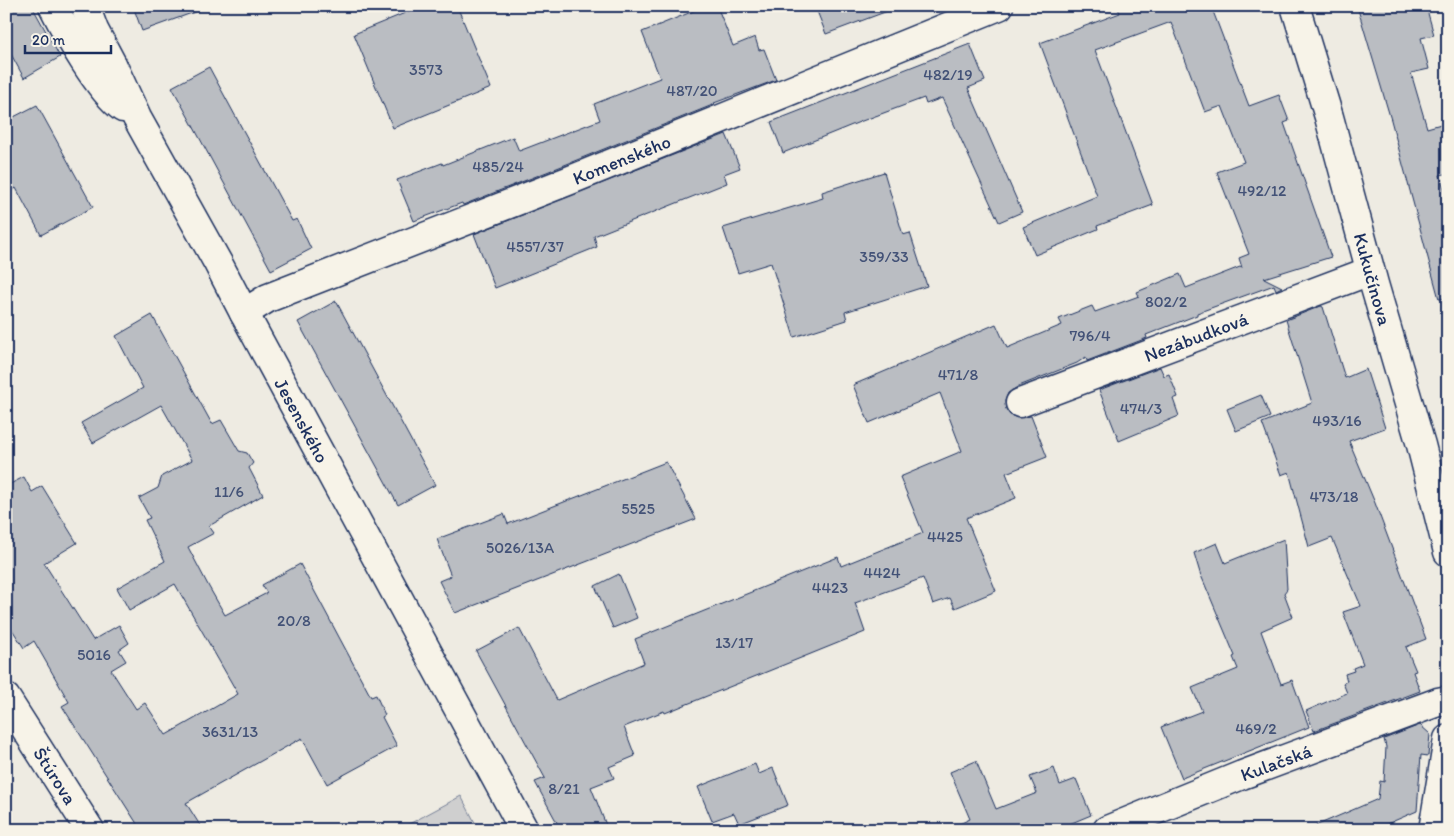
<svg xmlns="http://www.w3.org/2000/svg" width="1454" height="836" font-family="Itim,sans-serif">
	<rect width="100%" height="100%" fill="#eeebe2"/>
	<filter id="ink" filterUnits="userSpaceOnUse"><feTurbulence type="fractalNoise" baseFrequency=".02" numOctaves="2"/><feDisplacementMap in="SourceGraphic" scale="10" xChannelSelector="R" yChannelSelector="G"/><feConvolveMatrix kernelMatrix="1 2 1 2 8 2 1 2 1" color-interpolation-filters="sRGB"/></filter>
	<g filter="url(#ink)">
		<!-- green -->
		<path fill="#cfcfcf" stroke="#757f96" d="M461,796L479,830H398Z"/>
		<!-- building -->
		<g fill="#babdc2" stroke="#1b2f5e">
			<path d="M6,6H32L60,57L24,78L6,45Z"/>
			<path d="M133,6H202L203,9L142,31Z"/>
			<path d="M422,6H457L491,88L393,128L354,34Z"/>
			<path d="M706,6H717L733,46L755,37L759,50L764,49L776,80L714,103L715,104L562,166L463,205L462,203L414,221L397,180L442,163L443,165L513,137L519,151L600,120L594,104L660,78L642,32Z"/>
			<path d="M815,6H892L893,9L826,34Z"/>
			<path d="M1117,6H1211L1249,106L1279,95L1289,121L1284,123L1331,257L1264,278L1282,287L1276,290L1274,285L1197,313V315L1146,335L1147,338L1087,361L1086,357L1077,363L1019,386L1008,393L1005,401L1006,409L1010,415L1017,418L1031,416L1047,457L1006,473L1016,498L966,518L996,591L955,608L950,598L933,604L923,578L855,603L865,632L665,713L664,711L624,727L635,756L609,767L614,778L591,787L608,830H561L535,782L545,778L476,651L519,628L557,700L644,663L635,639L838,557L841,566L923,533L900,477L962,451L940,393L869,423L853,385L996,324L1007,348L1062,325L1059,319L1092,306L1095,312L1139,296L1137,292L1180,274L1186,288L1240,267L1242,268L1239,258L1249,254L1217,172L1244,162L1222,106L1205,112L1171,22L1095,50L1153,205L1097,226L1098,229L1035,255L1023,227L1097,196L1040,43L1120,13Z"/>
			<path d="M1357,6H1426L1434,35L1421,38L1429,69L1411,73L1427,128L1448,122V173L1440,175L1448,203V298L1439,299L1391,120Z"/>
			<path d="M970,44L985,81L968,88L1022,212L999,222L942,98L926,104L924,98L862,121L783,153L771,122Z"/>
			<path d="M209,67L292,221L297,219L311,249L271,270L172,87Z"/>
			<path d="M37,105L93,207L41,235L16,188L6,194V121Z"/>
			<path d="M726,134L740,168L724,174L727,183L594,236L597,247L495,288L474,234Z"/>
			<path d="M884,172L903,235L910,233L927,286L845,312L847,320L794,337L771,263L738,273L723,228L823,198L822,192Z"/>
			<path d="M336,301L435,485L398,505L298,322Z"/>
			<path d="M1321,306L1323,307L1345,378L1366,369L1385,428L1349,441L1375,503L1426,639L1406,647L1416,671L1413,672L1420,691L1314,731L1306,711L1347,693L1343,683L1347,681L1345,674L1354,671L1353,668L1363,664L1343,612L1361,606L1332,538L1309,547L1289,472L1281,475L1262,423L1312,403L1286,320Z"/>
			<path d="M152,315L212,424L221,420L239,451L247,453L253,463L249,468L263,495L209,526L214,533L188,547L209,587L225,615L267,593L262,585L300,564L371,697L376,695L385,715L382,717L397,746L327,784L302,738L186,803L203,830H141L62,706L69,702L34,641L24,648L6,620V486L24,477L32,492L42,486L77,543L44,563L93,640L119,625L129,643L119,650L126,661L111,670L136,709L145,703L166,735L238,694L175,584L129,610L117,588L165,561L145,520L150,518L139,498L158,488L162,476L192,460L161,405L93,443L81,423L143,388L116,336Z"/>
			<path d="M1160,367L1164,376L1169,374L1178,397L1173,399L1179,416L1119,441L1099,390Z"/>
			<path d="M1261,395L1270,417L1236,431L1227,409Z"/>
			<path d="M666,462L696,519L455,613L439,581L451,576L437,539L504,514L508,524Z"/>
			<path d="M1284,539L1287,589L1284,593L1293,617L1261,631L1281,684L1292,680L1309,727L1182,778L1161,727L1202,711L1192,688L1238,669L1233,657L1235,656L1200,573L1194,553L1217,543L1225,563Z"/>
			<path d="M619,574L637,618L613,628L595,586Z"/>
			<path d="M1420,725L1430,734L1428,756L1421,755L1417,811L1373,830H1306L1378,799L1380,781L1384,782L1386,747L1384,739Z"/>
			<path d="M976,761L996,809L1037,793L1030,777L1054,768L1060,785L1076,779L1091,815L1055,830H947L970,819L950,772Z"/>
			<path d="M755,764L759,774L773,768L788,805L739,824L734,813L712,821L698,787Z"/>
		</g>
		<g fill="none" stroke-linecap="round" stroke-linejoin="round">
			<defs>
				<g id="street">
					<path id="s1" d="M1295,6L1329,117L1374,284L1421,445L1448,552"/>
					<path id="s2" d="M244,313L268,298L568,181L999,6"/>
					<path id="s3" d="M1020,403L1370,271"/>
					<path id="s4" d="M6,698L90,830"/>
					<path id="s5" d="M1107,830L1242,775L1438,702L1448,700"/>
					<path d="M1433,830L1448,739"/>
				</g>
				<g id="secondary">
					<path d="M53,6C67,34 99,91 123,108"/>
					<path id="s6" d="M85,6L94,30L112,64L137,118L218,263L244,313L524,830"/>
				</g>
			</defs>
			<!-- street casing -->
			<use href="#street" stroke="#1b2f5e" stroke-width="31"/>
			<!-- secondary casing -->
			<use href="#secondary" stroke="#1b2f5e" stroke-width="31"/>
			<!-- street -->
			<use href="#street" stroke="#f7f3e8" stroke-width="28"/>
			<!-- secondary -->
			<use href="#secondary" stroke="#f7f3e8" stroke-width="28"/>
		</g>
	</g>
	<g text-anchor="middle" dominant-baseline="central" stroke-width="4" stroke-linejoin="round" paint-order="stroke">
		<!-- number labels -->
		<g font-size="16" fill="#435277">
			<text x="426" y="69">3573</text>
			<text x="948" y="74">482/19</text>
			<text x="692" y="90">487/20</text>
			<text x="498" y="166">485/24</text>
			<text x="1262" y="190">492/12</text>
			<text x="535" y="246">4557/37</text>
			<text x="884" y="256">359/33</text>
			<text x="1166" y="301">802/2</text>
			<text x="1090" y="335">796/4</text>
			<text x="958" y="374">471/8</text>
			<text x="1141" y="408">474/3</text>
			<text x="1337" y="420">493/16</text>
			<text x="229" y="491">11/6</text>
			<text x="1334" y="496">473/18</text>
			<text x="638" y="508">5525</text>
			<text x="945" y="536">4425</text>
			<text x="520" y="547">5026/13A</text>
			<text x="882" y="572">4424</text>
			<text x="830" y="587">4423</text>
			<text x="294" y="620">20/8</text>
			<text x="734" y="642">13/17</text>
			<text x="94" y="654">5016</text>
			<text x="1256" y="728">469/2</text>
			<text x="230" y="731">3631/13</text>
			<text x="564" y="788">8/21</text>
		</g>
		<!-- street labels -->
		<g font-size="19" fill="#1b2f5e" stroke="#f7f3e8">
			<text stroke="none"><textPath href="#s2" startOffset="408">Komenského</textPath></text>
			<text stroke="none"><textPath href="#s1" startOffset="284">Kukučínova</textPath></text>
			<text stroke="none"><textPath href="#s3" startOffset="188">Nezábudková</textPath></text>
			<text stroke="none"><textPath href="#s6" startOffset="468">Jesenského</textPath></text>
			<text stroke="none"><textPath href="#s5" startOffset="182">Kulačská</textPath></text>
			<text stroke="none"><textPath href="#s4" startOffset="92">Štúrova</textPath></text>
		</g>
	</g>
	<!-- margin -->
	<rect width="1454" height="836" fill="none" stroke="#f7f3e8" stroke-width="25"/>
	<rect x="12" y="12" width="1429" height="811" fill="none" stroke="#1b2f5e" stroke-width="2" filter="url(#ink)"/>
	<!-- scale -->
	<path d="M25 45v8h86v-8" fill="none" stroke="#1b2f5e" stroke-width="2.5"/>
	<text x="32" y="45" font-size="15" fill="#1b2f5e" stroke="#f7f3e8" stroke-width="4" paint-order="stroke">20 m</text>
</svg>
